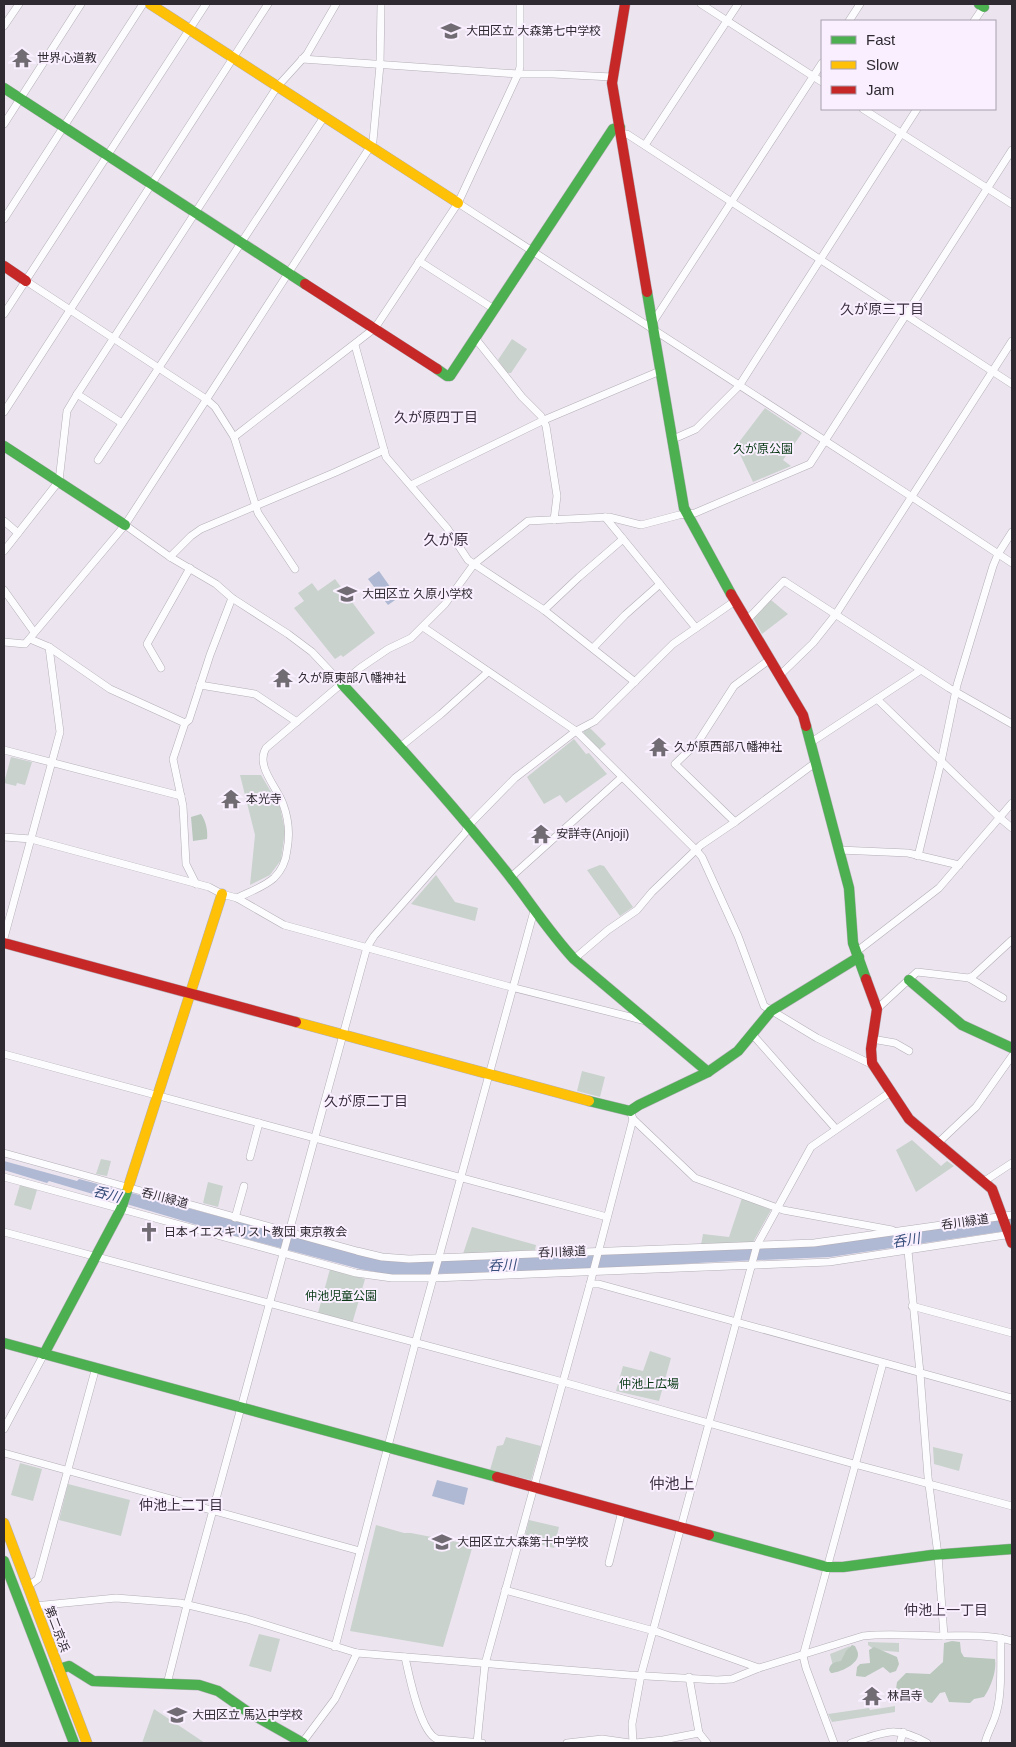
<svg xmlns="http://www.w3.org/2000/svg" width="1016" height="1747" font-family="Arial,'Noto Sans JP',sans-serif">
	<rect width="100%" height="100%" fill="#ece5f0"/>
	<!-- green -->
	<g fill="#c9d2cc">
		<path d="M512,339L527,349L511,373H507L498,360Z"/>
		<path d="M765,408L802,433L783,460L791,466L753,482L736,446Z"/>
		<path d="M335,579L375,633L343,657L341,655L335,659L294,608L304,601L298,593L312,583L318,591Z"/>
		<path d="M771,600L788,614L762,634L753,618Z"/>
		<path d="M590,728L606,744L599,750L583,734L584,731Z"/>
		<path d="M574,739L586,754L589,753L607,774L566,803L560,795L544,804L527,777Z"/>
		<path d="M11,757L32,762L25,785L17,783L16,786L4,783Z"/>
		<path d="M240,775H261L280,807L285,831L281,860L270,875L250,885L255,835Z"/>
		<path d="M600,865L604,866L633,907L620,916L587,870Z"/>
		<path d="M436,875L455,902L478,908L475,921L411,904Z"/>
		<path d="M582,1071L605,1077L600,1097L577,1091Z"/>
		<path d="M912,1140L941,1166L947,1161L954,1166L916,1192L896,1150Z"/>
		<path d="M101,1159L111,1161L107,1176L96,1174Z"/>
		<path d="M208,1182L223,1186L218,1207L203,1203Z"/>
		<path d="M20,1185L37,1190L31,1210L14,1205Z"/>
		<path d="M742,1198L771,1210L752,1244L701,1245L703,1234L729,1237Z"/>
		<path d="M472,1227L536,1245L535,1250L463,1254Z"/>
		<path d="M330,1269L365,1279L352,1324L318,1313Z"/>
		<path d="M650,1351L671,1358L659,1401L616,1391L623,1366L643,1371Z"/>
		<path d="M506,1437L541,1446L531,1480L490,1470L497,1446L503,1445Z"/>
		<path d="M933,1447L963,1454L959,1471L934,1464Z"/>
		<path d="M20,1463L42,1469L33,1501L11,1495Z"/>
		<path d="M68,1484L130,1500L121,1536L59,1520Z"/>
		<path d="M529,1520L559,1527L554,1548L524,1540Z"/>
		<path d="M376,1525L404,1533H411L473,1545L443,1647L350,1631Z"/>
		<path d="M259,1634L280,1639L271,1672L249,1666Z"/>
		<path d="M868,1642L899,1643V1652L875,1650L868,1645Z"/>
		<path d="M850,1646L845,1662L833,1666L830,1654Z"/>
		<path d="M895,1706V1712L832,1722L828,1714L869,1708L870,1710Z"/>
		<path d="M154,1709L205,1743H142Z"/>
	</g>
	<!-- forest -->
	<g fill="#b9c7bd">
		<path d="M201,814C206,821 208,831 207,839L193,841L191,817Z"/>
		<path d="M952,1641L960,1642L961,1652L964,1657L995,1659C997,1670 991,1687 984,1697L974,1699L970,1703L949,1702L945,1692L940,1693L932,1703L928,1702C924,1695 914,1693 908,1688L904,1690L896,1689L897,1682L906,1673L930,1674L943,1662L944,1643Z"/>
		<path d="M852,1645L855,1646C856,1649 858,1651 858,1654C859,1664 839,1673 831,1673L829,1670C830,1663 835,1662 841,1661L846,1651Z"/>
		<path d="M874,1647L897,1657L899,1664L896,1671L890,1673L883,1667L865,1677L856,1676L857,1667L860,1664L870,1663L869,1650Z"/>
	</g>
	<!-- water -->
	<g fill="#afb9d3">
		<path d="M379,571L398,598L388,605L368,579Z"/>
		<path d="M4,1161L77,1181L79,1179L379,1259L756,1247L1012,1217V1230L830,1257L714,1262L590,1270L391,1275L360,1269L231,1235L49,1181L47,1183L4,1170Z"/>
		<path d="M437,1480L468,1488L464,1505L432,1496Z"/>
	</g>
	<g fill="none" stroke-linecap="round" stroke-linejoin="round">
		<defs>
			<g id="street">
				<path d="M701,4L822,82"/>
				<path d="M849,21L860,4"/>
				<path d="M974,21L985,5"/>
				<path d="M4,26L19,4"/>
				<path d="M302,59L518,74H553L612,77"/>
				<path d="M863,109L1012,204"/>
				<path d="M4,124L81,4"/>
				<path d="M621,134H627L1012,384"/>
				<path d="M645,145L738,4"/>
				<path d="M458,203L912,497L1012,563"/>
				<path d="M4,219L143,4"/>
				<path d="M419,261L494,309"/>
				<path d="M26,281L206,399L215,407L234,437L258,513L295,569"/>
				<path d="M4,314L206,4"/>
				<path d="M653,322L822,63"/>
				<path d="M475,338L522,397L541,416L546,426L557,496L554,520"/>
				<path d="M355,345L386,457L447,528L468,560L544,610L635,682"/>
				<path d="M77,394L122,423"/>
				<path d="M4,412L268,4"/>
				<path d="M234,437L375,328L458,203L518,74L520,67V4"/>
				<path d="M672,438L678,437L696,429L739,386L917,109"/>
				<path d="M98,460L324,117"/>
				<path d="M411,485L544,420L660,371"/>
				<path d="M605,517L696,628"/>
				<path d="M4,521L18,533"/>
				<path d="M125,525L170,557L216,584L232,598L288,634L312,652L342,684"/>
				<path d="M4,551L59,481L67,411L76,396L277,87L307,54L336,4"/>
				<path d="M170,557L191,536L201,529L336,472L384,450"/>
				<path d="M4,590L34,632"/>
				<path d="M544,610L579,577L623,539"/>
				<path d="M746,621L784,581L949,688L1012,724"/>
				<path d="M423,627L576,731L696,850L702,857L738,936L764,1006L817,1038L873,1065"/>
				<path d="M30,639L49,647L110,689L185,723"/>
				<path d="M4,642L25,644L125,525L370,147L373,141L380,65L381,4"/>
				<path d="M593,648L625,615L660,584"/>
				<path d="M161,668L147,644L190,568"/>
				<path d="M779,676L813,643L836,614L1012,341"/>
				<path d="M200,685L255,694L297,722"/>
				<path d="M877,699L1000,818L1012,828"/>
				<path d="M810,743L921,670"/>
				<path d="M400,747L441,714L488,672"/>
				<path d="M4,750L181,796"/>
				<path d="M735,822L675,764L698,742L734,686L769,660"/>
				<path d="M4,837L31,839L209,887L222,894L237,898L284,925L507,986L646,1021"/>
				<path d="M839,850L908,853L959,865"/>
				<path d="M918,856L941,762L957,685L993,566L998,554L1012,532"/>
				<path d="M511,877L622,777"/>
				<path d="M196,884L186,864L183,806L173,759L185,723L189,720L210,655L232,598"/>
				<path d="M237,898C249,892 264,887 274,878C282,870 286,861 287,850C290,834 289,820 283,804C277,787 255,766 266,748L360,668L388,649L411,638L445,604L474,564L528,521L609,517L641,525L679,515L695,513L810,464L1012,150"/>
				<path d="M4,938L60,732L49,647"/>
				<path d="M856,952L939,888L1012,803"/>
				<path d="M574,959L608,930L637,910L652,892L701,845L735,822L815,763"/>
				<path d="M969,978L1003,998"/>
				<path d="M877,1009L917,972L969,978L973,976L1012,940"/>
				<path d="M752,1034L836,1129"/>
				<path d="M872,1039L895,1043L909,1051"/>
				<path d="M4,1054L607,1217"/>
				<path d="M633,1119L695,1178L783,1210L892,1230"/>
				<path d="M938,1143L976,1107L1012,1056"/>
				<path d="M4,1153L357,1251L382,1257L409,1259L814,1243L1012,1215"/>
				<path d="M250,1157L259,1123"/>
				<path d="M4,1177L356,1273L392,1278H433L829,1262L1012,1234"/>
				<path d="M983,1182L1012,1163"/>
				<path d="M235,1218L244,1186"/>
				<path d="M4,1232L563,1382L854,1464L1012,1506"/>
				<path d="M908,1251L920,1373L928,1477L938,1555L944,1636"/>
				<path d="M590,1284H599L1012,1398"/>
				<path d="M912,1306L1012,1333"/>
				<path d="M4,1429L44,1354"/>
				<path d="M4,1453L360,1551"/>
				<path d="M609,1563L622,1511"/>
				<path d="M28,1586L38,1579L96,1367"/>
				<path d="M505,1590L658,1632L759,1668"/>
				<path d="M34,1606L116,1598L180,1603L247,1619L357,1653L629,1675L717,1680L732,1679L759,1668L863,1636C889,1633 916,1636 943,1636C965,1636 991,1634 1012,1641"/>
				<path d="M335,1647L415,1344L534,911"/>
				<path d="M405,1657C409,1675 420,1732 437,1739L482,1743"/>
				<path d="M689,1677L699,1733L707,1743"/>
				<path d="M167,1684L187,1605L367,947L374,936L465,833L468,826L515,778L576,731L595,721L673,644L735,601"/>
				<path d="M302,1743L335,1699L357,1653"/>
				<path d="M477,1743L485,1664L590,1284L633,1119L630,1111"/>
				<path d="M567,1743L602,1739L630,1743"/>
				<path d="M633,1743L632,1724L641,1675L757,1245L811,1147L892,1091"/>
				<path d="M635,1743L663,1740L699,1733"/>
				<path d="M834,1743L806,1668L803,1656L883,1363"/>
				<path d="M851,1743C884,1733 895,1724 927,1743"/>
				<path d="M900,1743L903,1732"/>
				<path d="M985,1743C987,1734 992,1726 995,1717C1003,1695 1000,1662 1001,1638"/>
			</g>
			<g id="fast">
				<path d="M979,4L984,7"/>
				<path d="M4,88L305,284"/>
				<path d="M647,292L684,508L731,594"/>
				<path d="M437,369L447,376H450L613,129L620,127"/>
				<path d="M4,446L125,525"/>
				<path d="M342,684C398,744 453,805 504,869C528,899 548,931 574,959L708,1072"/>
				<path d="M806,726L849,888L853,943L866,979"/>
				<path d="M909,980L962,1025L1012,1048"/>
				<path d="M589,1101L630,1111L639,1105L708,1072L738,1051L771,1011L859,957"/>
				<path d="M4,1343L497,1477"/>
				<path d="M44,1354L121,1209L127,1191"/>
				<path d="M709,1535L827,1567H843L932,1555L1012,1549"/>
				<path d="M4,1561L74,1743"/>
				<path d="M59,1669L69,1666L93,1681L199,1685L218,1691L248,1712L303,1743"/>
			</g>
			<g id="slow">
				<path d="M150,4L458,203"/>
				<path d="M296,1022L589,1101"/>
				<path d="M128,1188L222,894"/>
				<path d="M4,1523L87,1743"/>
			</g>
			<g id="jam">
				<path d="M625,4L612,83L647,292"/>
				<path d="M4,266L26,281"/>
				<path d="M305,284L437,369"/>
				<path d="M731,594L803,715L806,726"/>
				<path d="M4,943L296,1022"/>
				<path d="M866,979L877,1009L871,1049L872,1063L909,1119L992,1189L1012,1243"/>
				<path d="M497,1477L709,1535"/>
			</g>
		</defs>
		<!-- street casing -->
		<use href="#street" stroke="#b3aeb6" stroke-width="8"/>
		<!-- fast casing -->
		<use href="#fast" stroke="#b3aeb6" stroke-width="11"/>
		<!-- slow casing -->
		<use href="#slow" stroke="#b3aeb6" stroke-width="11"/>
		<!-- jam casing -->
		<use href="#jam" stroke="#b3aeb6" stroke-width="11"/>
		<!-- street -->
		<use href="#street" stroke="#fcfbfd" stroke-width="7"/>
		<!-- fast -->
		<use href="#fast" stroke="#4caf50" stroke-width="10"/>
		<!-- slow -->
		<use href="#slow" stroke="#ffc107" stroke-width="10"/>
		<!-- jam -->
		<use href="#jam" stroke="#c62828" stroke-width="10"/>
	</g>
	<!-- icons -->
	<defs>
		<symbol id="school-bare" viewBox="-9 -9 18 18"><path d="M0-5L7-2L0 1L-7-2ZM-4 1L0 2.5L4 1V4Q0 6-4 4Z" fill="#716b74" stroke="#f9efff" stroke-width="2.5" paint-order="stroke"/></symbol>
		<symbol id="temple-bare" viewBox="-9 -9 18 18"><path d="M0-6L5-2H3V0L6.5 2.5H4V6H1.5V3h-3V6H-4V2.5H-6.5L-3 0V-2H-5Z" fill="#716b74" stroke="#f9efff" stroke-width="2.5" paint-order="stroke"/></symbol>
		<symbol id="church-bare" viewBox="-9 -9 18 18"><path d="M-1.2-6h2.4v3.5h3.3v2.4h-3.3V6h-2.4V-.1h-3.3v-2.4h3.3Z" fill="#716b74" stroke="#f9efff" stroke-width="2.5" paint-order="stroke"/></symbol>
	</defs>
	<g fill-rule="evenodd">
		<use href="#school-bare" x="437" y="17" width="28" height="28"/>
		<use href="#temple-bare" x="8" y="44" width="28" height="28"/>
		<use href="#school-bare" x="333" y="580" width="28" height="28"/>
		<use href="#temple-bare" x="269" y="664" width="28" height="28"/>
		<use href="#temple-bare" x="645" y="733" width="28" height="28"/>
		<use href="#temple-bare" x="217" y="785" width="28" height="28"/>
		<use href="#temple-bare" x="527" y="820" width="28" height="28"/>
		<use href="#church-bare" x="135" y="1218" width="28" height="28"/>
		<use href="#school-bare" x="428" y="1528" width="28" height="28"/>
		<use href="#temple-bare" x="858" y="1682" width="28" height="28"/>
		<use href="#school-bare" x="163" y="1701" width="28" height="28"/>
	</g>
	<g text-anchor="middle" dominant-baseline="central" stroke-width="4" stroke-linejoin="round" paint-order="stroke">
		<!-- poi labels -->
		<g font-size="12" fill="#2f2a31" stroke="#f9efff" text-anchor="start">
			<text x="466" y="31">大田区立 大森第七中学校</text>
			<text x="37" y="58">世界心道教</text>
			<text x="362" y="594">大田区立 久原小学校</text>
			<text x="298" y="678">久が原東部八幡神社</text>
			<text x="674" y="747">久が原西部八幡神社</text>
			<text x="246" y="799">本光寺</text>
			<text x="556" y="834">安詳寺(Anjoji)</text>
			<text x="164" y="1232">日本イエスキリスト教団 東京教会</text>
			<text x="457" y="1542">大田区立大森第十中学校</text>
			<text x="887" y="1696">林昌寺</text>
			<text x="192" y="1715">大田区立 馬込中学校</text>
		</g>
		<!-- park labels -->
		<g font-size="12" fill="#083814" stroke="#f9efff">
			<text x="763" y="449">久が原公園</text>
			<text x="341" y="1296">仲池児童公園</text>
			<text x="649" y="1384">仲池上広場</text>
		</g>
		<!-- street labels -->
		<g font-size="12" fill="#2f2a31" stroke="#f9efff">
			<text transform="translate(165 1198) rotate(15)">呑川緑道</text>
			<text transform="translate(965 1222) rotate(-8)">呑川緑道</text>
			<text transform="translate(562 1252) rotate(-2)">呑川緑道</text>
			<text transform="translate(57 1629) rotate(69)">第二京浜</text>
		</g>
		<!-- neighbourhood labels -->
		<g font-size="14" fill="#3b3140" stroke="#f9efff">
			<text x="882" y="309">久が原三丁目</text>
			<text x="436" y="417">久が原四丁目</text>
			<text x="366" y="1101">久が原二丁目</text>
			<text x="181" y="1505">仲池上二丁目</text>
			<text x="946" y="1610">仲池上一丁目</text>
		</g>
		<!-- water labels -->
		<g font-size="14" font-style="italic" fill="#384f7c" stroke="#f9efff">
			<text transform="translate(107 1194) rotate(15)">呑川</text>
			<text transform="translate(906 1240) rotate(-9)">呑川</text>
			<text transform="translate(502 1265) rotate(-2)">呑川</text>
		</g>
		<!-- quarter labels -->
		<g font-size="15" fill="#3b3140" stroke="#f9efff">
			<text x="446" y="539">久が原</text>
			<text x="672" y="1483">仲池上</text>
		</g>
	</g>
	<!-- border -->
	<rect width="1016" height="1747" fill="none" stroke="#2f2a31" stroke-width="10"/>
	<!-- legend -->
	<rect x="821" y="20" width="175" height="90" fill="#f9efff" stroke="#a8a0ad"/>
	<rect x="831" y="36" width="25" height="8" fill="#4caf50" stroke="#a8a0ad"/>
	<text x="866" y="45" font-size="15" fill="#2f2a31">Fast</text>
	<rect x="831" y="61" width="25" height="8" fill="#ffc107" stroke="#a8a0ad"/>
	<text x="866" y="70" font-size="15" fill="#2f2a31">Slow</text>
	<rect x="831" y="86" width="25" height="8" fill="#c62828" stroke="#a8a0ad"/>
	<text x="866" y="95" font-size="15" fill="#2f2a31">Jam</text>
</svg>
